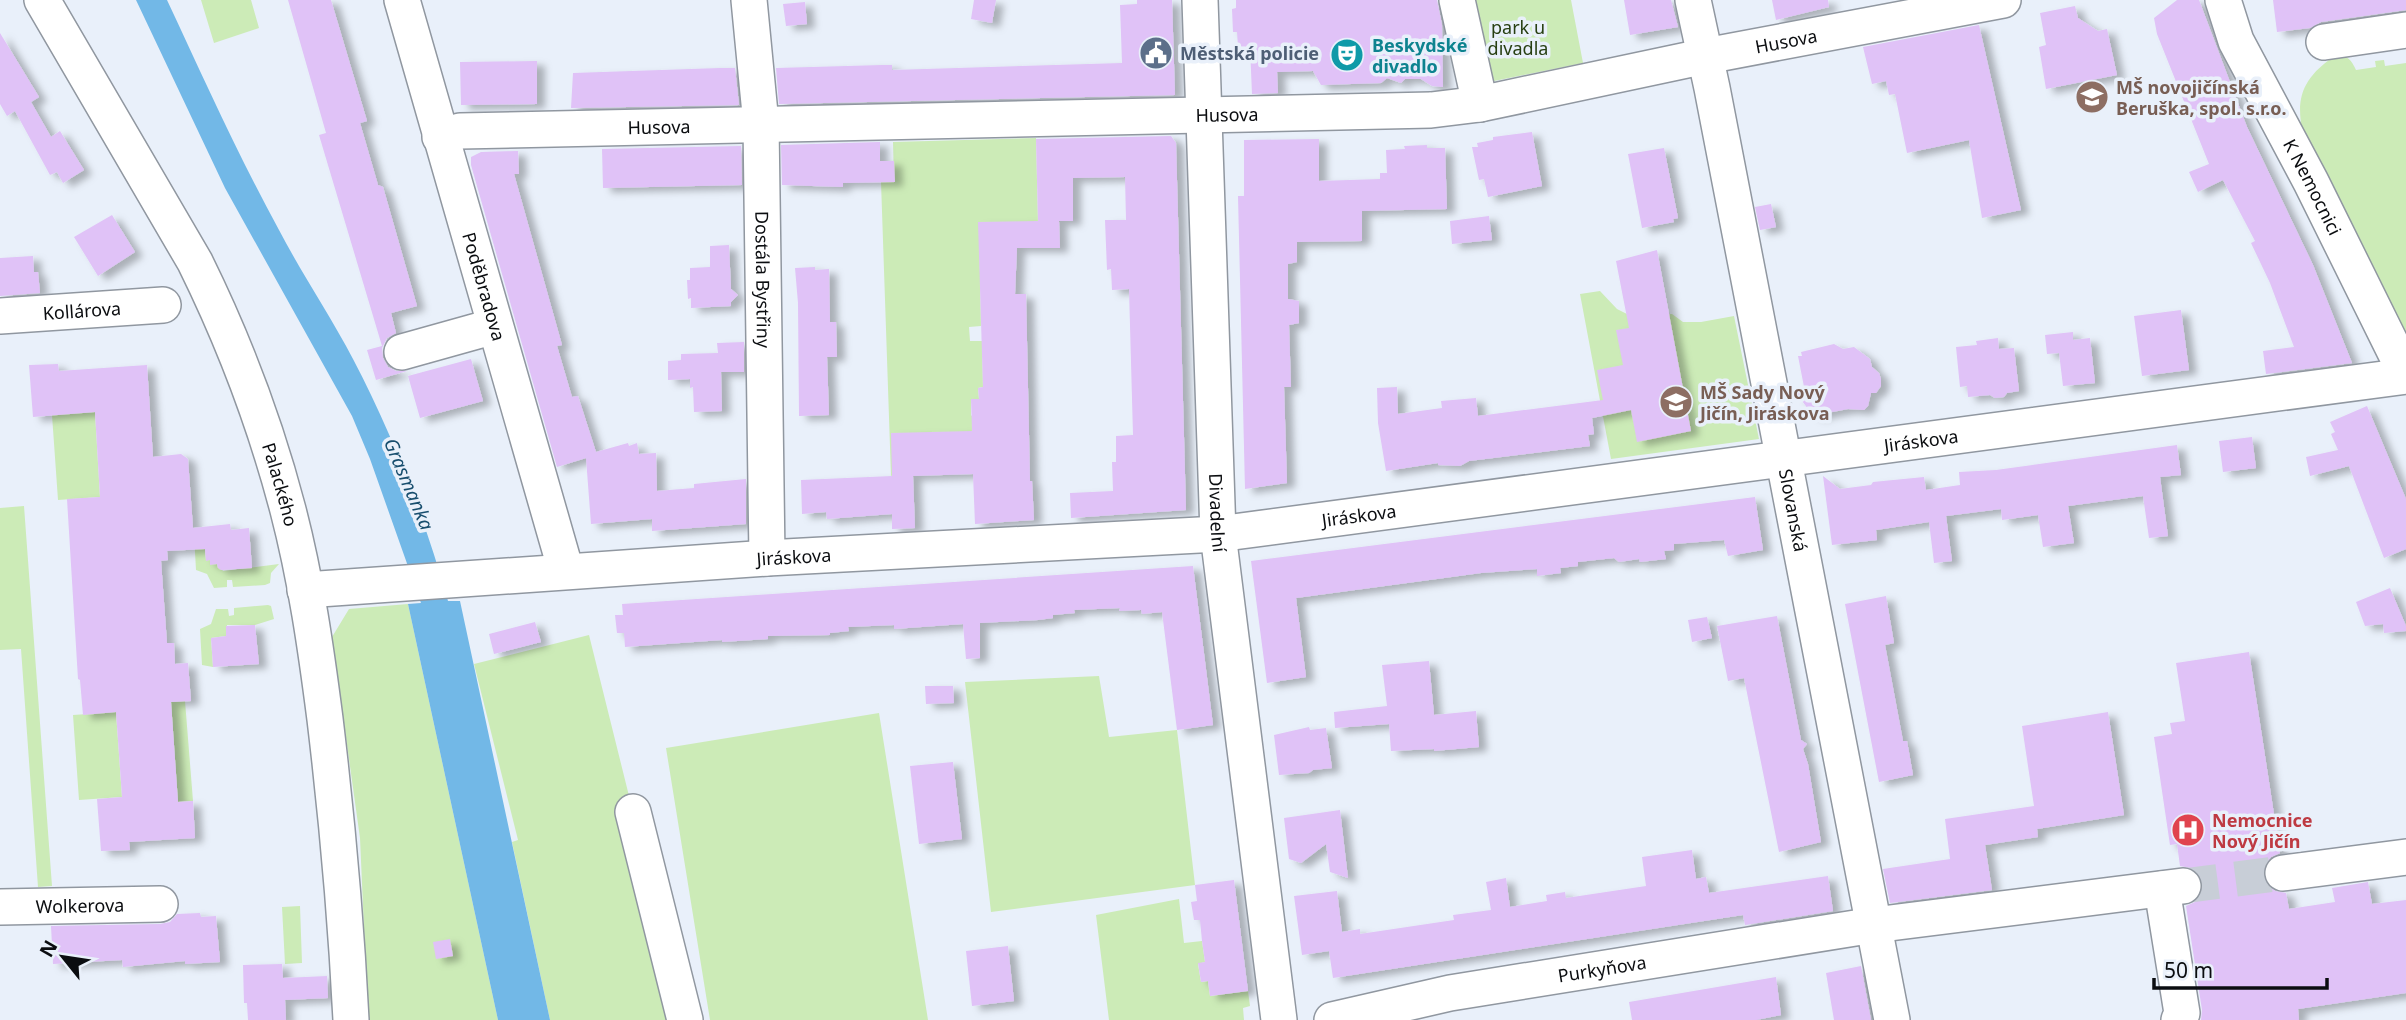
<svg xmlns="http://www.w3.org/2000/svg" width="2406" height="1020" font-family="'Noto Sans',sans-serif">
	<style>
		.green { fill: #ccebb7 }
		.water { fill: #72b8e7 }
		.building { fill: #e0c2f7; filter: url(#shadow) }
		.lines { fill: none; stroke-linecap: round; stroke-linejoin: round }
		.minor-tunnel { stroke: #c8ced7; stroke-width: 35; stroke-dasharray: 35 18; stroke-linecap: butt }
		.minor-casing { stroke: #9097a0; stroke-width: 38 }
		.minor { stroke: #fff; stroke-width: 35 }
		.labels { text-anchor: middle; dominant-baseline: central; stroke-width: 7; stroke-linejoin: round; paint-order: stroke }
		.park-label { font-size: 18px; fill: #273f12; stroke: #e9f0fa }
		.street-label { font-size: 18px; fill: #0b0d10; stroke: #e9f0fa }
		.culture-label { font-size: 18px; font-weight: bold; fill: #0d838f; stroke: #e9f0fa; text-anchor: start }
		.service-label { font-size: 18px; font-weight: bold; fill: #4e5e75; stroke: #e9f0fa; text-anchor: start }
		.education-label { font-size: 18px; font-weight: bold; fill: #785e54; stroke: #e9f0fa; text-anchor: start }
		.health-label { font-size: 18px; font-weight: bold; fill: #be3a42; stroke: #e9f0fa; text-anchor: start }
		.water-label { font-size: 19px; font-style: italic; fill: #184e6e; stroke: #e9f0fa }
	</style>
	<defs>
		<filter id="shadow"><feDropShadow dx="8" dy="4.5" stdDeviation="3.5" flood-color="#0004"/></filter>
	</defs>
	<rect width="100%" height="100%" fill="#e9f0fa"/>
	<!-- green -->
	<path class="green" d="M201,0H251L259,28L214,43Z
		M1463,0H1571L1583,63L1494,81L1485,74Z
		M2336,55C2348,56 2351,59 2356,70L2376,67L2375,61L2384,60L2385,66L2406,63V348L2307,148C2294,105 2297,81 2336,55Z
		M1036,138L1038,222H979L981,326L969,327L970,341H982L983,387L978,388L979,399L971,400V415L984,431L891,476L881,182L894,181L893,142Z
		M1600,291L1617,309L1631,316L1672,314L1683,322H1701L1734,316L1759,439L1611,459L1580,294Z
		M95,412L100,497L58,500L52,415Z
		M24,506L52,886L38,887L21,649L0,650V508Z
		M194,534L205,549L206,560H210L211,564H217L218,568H221L223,571L279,564L271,573L270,583L265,585L233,587L232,580H227V587L214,588L207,574L196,570Z
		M408,604L498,1020H368L360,838L332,637L349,609Z
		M268,605L271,606L274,619L255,625H227L226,636L211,638L213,667L202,665L200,629L211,624L216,609H228L229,616L234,615V608Z
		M589,635L633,812L672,1020H550L512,842L518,840L474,664Z
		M1099,676L1109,737L1177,730L1195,885L991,912L965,682Z
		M185,701L193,801L178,802L171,702Z
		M116,712L122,797L79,800L73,715Z
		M879,713L928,1020H710L666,748Z
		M1179,899L1184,943L1202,941L1205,962L1198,964L1201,982L1208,981L1210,996L1248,991L1250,1006L1243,1008L1244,1020H1109L1096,915Z
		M300,906L302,963L285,964L282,907Z"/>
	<!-- water -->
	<path class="water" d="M136,0H167C203,77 238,155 279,230C302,274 330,315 353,359C394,437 424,517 448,601H460L550,1020H498L408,604L421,603L370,459L352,416L225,188Z"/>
	<!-- building -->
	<path class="building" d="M288,0H331L367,121L360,123L378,185L383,187L417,306L391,313L396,333L387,338L382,348L383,358L388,367L396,371H407L376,380L367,350L382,346L319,135L326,133Z
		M974,0H996L992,23L971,19Z
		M1137,0H1172L1175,95L779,104L776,68L882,65H892V70L1122,63L1120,5L1137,4Z
		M1236,0H1437L1442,25L1443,87L1432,86L1421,79H1405L1401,83L1387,78L1381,83L1321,85L1313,71L1277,72L1278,93L1252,94L1250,47H1238L1237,32H1233L1232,9L1236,8Z
		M1624,0H1671L1678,27L1630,35Z
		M1772,0H1828L1829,7L1776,20Z
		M2177,0H2199L2247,127L2313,265L2352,363L2266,374L2263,351L2294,347L2270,283L2251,243L2255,241L2223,180L2198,192L2189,172L2209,164L2157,34L2154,18Z
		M2273,0H2406V10L2321,22L2310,28L2277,32Z
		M805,2L807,24L786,26L783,4Z
		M2075,6L2078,18L2098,31L2107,29L2117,75L2046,89L2039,47L2046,45L2040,13Z
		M1979,25L2021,210L1982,218L1969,140L1907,153L1895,94L1889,95L1886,81L1872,84L1863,47Z
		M0,33L39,97L31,102L51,137L60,131L84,170L63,183L57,172L50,175L15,111L7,116L0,104Z
		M537,61V104L461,105L460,62Z
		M720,68H735L739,105L571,108L573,73Z
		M1532,132L1542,186L1488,197L1484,179L1479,180L1472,147H1478L1477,143L1493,140V137Z
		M1171,136L1176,143L1186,510L1071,518L1070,493L1113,491L1112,462H1116V436L1133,435L1129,289L1112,290L1111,269L1107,270L1105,220H1126L1125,177L1073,178V221H1059L1060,248H1017L1015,294H1026L1030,481H1032L1034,520L975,524L973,474L913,476L915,528L892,529V514L827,519L826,512L802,514L801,480L892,476L891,433L972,431L971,399H979L978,388L983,387L978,222L1038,221L1036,139Z
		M1319,139V181L1380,179V173H1387L1386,150L1405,149L1404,146L1427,145V148H1445L1447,209L1362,211V241L1297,242V262L1288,264V299L1299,301V323L1289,325L1291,387H1284L1287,483L1245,489L1238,196H1244V140Z
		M880,142V161H894L895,182L843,183V187L782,185L781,145Z
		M741,146L742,185L603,188L602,149Z
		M1664,148L1678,218L1673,219L1674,222L1642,228L1628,154Z
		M518,151L519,174H514L562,345L557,346L572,397L578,396L596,452L628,443L629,446L637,443L639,454L656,453L657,491L694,488V484L746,479V524L652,531V519L591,524L586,458L557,467L471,165V157L481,152Z
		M1771,204L1776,227L1760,230L1755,207Z
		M112,215L135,252L98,276L74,237Z
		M1489,216L1492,240L1452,244L1450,221Z
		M729,245L731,289L738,295L731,302V306L691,308V298L688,299L687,280H690V268L710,267V246Z
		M1657,250L1691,431L1637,442L1631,410L1592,418L1594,434L1588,435L1590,446L1469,461L1460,466L1438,465V463L1386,471L1378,423L1377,388L1397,387L1398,414L1442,408L1441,401L1476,398L1478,416L1603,400L1597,370L1623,365L1616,330L1629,328L1616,261Z
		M33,256L34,272H38L40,293L0,296V258Z
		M815,267V270L829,269L830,322H836L837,357H827L829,415L799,416L798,303L795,268Z
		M2181,310L2189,370L2142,376L2134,316Z
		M2073,332V340L2090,338L2095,383L2063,386L2059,353L2047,354L2045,335Z
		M1998,338L1999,349L2014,348L2019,391L2007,393L2004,397L1995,398L1990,395L1968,397L1967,386L1960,387L1956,347L1977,345L1976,341Z
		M744,342V372H721L722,411L694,412L693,387L690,388V379L668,380V361L681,360V354L718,353L717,343Z
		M1834,344L1843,349L1854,347L1870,359L1872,367L1879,373L1881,379V386L1876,393H1871L1868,406L1864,410L1848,409L1827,413L1819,416L1812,414L1796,393L1805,392L1798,356H1802L1801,352Z
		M471,359L483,401L420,418L408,376Z
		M58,364L59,371L147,365L153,457L181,454L188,459L193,528L230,524L231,530L249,528L252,568L221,570L218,568L217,564L210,565V560L206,561L205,549L167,551L168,560L161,561L167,643H174L175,664L188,663L191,701L171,702L178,802L193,801L195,838L129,842L130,850L101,851L97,799L122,797L116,712L83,715L80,680L78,679L67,499L100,497L95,412L33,417L29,365Z
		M2367,406L2406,499V549L2384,558L2349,466L2310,476L2306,457L2338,450L2331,434L2335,432L2330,422Z
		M2252,437L2256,468L2223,472L2219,441Z
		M2177,445L2181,475L2160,477L2168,536L2149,538L2143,496L2068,506L2074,543L2043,547L2038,515L2002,520L2001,509L1946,516L1952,561L1934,563L1929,522L1876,530L1877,540L1832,545L1823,476L1840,489L1871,485L1873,482L1924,477L1926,490L1960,485L1959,472L1996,470Z
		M1755,497L1763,550L1728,556L1724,540L1674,544V550L1664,551L1666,559L1640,562L1639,559L1619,562L1614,558L1578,562V566L1560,568L1561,573L1537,576V569L1481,573L1296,598L1306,677L1267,683L1251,561Z
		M1193,566L1213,725L1177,730L1162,612L1142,614L1141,610L1119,611L1120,608L1074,610L1075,613L1053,615V618L1038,620L980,623V658L966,659L963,624L894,629V625L848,627L849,631L830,633V635L768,636V639L722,642V640L625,647L624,633H617L615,615H623L622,604Z
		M2390,588L2406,626V631L2384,633L2383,624L2365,626L2356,602Z
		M1886,596L1894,643L1885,645L1903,741H1907L1913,775L1879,782L1845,604Z
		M1777,616L1801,740L1807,744L1803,749L1808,764L1821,842L1779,852L1744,678L1728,681L1717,626Z
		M1707,617L1712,638L1692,642L1688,620Z
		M535,622L541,642L494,654L489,634Z
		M255,625L259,664L213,667L211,638L226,636V626Z
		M2249,652L2280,853L2271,857L2265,865L2263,875L2267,885L2275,891L2286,893L2289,909L2335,902L2332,888L2368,882L2372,904L2406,900V993L2298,1009L2299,1020H2201L2202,1010L2186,906L2195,902L2201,894L2203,883L2199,874L2191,868L2180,866L2177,844L2170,845L2154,737L2172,734L2170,723L2185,721L2176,663Z
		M1429,661L1434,715L1476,711L1479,747L1434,751V749L1391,751L1389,724L1335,728L1334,712L1387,706L1382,665Z
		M925,686H953L954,703L926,704Z
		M2108,712L2124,815L2037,829L2038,837L1985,845L1992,890L1890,903L1883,869L1950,859L1945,819L2034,806L2022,726Z
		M1309,727L1310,730L1326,728L1332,768L1313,770L1309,773L1279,775L1274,735Z
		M953,762L962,839L919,844L910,766Z
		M1340,810L1348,878L1330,872L1326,844L1301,863L1289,859L1284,818Z
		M1692,850L1696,879L1706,877L1709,893L1828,876L1833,911L1745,925L1743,915L1333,978L1329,951L1302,955L1294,896L1337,891L1342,932L1360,929V934L1454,920L1453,915L1491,910L1486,882L1506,878L1510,907L1547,901L1546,895L1565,892L1566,898L1646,886L1642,857Z
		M1234,880L1248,991L1210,996L1208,981L1201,982L1198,963L1205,962L1202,941L1200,920H1194L1191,902L1197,901L1195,885Z
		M200,913L201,917L216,916L220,962L185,964V961L123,967L122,960L53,964L51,926L160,924L170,922L177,914Z
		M450,939L453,956L436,959L433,942Z
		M1008,946L1014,1001L972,1006L966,951Z
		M282,964L283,978L327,976L328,998L285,1000L286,1020H248L247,1003H244L243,965Z
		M1861,966L1871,1020H1834L1826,973Z
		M1776,977L1781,1015L1756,1020H1632L1629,1002Z"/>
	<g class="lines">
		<!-- minor-tunnel -->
		<path class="minor-tunnel" d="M2183,886L2283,873"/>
		<defs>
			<g id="minor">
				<path id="s1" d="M42,0L195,262C234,341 266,426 288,510C306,579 316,649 325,719C337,819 346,919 351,1020"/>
				<path id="s2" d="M402,0L566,571"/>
				<path id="s3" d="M749,0L761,124L767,558"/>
				<path id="s4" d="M1200,0L1218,534L1279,1020"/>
				<path d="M1457,0L1480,104"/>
				<path id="s5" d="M1693,0L1712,88L1892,1020"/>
				<path id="s6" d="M2223,0L2236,41L2311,182L2406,374"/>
				<path d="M2324,42L2406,30"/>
				<path id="s7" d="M440,137L460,131L1431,110L1480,104L1706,56L2003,0"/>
				<path id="s8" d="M0,316L163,305"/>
				<path d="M402,352L495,326"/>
				<path id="s9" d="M305,590L767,558L1218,534L2406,376"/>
				<path d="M633,812L685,1020"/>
				<path d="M2283,873L2406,857"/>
				<path d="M2162,889L2182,1013L2179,1020"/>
				<path id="s10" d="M0,907L160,904"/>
				<path id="s11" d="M1332,1020L1450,993L1874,925L2183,886"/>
			</g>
		</defs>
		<!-- minor casing -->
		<use href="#minor" class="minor-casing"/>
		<!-- minor -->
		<use href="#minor" class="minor"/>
	</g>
	<!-- icons -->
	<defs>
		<symbol id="civic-disc" viewBox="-11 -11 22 22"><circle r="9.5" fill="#5c6f8a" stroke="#e9f0fa"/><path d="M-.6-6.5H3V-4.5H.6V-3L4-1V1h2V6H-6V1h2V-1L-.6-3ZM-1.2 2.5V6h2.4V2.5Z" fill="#fff"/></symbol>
		<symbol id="theatre-disc" viewBox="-11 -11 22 22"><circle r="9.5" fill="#0f9aa8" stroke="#e9f0fa"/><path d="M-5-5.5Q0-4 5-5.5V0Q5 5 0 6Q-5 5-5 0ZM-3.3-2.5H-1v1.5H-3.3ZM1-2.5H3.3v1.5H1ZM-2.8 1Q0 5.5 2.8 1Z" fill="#fff"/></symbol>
		<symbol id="school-disc" viewBox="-11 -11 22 22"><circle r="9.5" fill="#8d6e63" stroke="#e9f0fa"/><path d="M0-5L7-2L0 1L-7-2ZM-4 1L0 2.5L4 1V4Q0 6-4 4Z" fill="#fff"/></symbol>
		<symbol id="hospital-disc" viewBox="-11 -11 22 22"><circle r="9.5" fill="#e0444e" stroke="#e9f0fa"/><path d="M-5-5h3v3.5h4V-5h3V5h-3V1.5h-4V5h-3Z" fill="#fff"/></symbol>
	</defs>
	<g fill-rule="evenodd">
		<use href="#civic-disc" x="1137" y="34" width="38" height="38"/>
		<use href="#theatre-disc" x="1328" y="36" width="38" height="38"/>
		<use href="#school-disc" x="2073" y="78" width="38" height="38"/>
		<use href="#school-disc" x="1657" y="383" width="38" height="38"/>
		<use href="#hospital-disc" x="2169" y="811" width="38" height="38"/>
	</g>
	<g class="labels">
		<!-- park labels -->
		<g class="park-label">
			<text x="1518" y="27">park u<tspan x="1518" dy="21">divadla</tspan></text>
		</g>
		<!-- street labels -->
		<g class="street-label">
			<text stroke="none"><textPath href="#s7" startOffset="1354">Husova</textPath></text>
			<text stroke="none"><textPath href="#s7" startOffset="788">Husova</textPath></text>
			<text stroke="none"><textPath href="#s7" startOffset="220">Husova</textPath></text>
			<text stroke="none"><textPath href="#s6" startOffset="208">K Nemocnici</textPath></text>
			<text stroke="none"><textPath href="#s3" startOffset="280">Dostála Bystřiny</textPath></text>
			<text stroke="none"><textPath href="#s2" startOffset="298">Poděbradova</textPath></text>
			<text stroke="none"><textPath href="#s8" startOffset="82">Kollárova</textPath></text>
			<text stroke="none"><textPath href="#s9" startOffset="1624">Jiráskova</textPath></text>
			<text stroke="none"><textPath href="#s1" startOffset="542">Palackého</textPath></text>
			<text stroke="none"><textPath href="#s5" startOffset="520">Slovanská</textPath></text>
			<text stroke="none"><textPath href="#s4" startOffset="513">Divadelní</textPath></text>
			<text stroke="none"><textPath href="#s9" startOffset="1057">Jiráskova</textPath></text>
			<text stroke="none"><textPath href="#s9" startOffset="490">Jiráskova</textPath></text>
			<text stroke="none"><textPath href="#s10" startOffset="80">Wolkerova</textPath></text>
			<text stroke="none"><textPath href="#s11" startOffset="275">Purkyňova</textPath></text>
		</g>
		<!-- culture labels -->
		<g class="culture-label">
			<text x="1372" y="45">Beskydské<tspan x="1372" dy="21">divadlo</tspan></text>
		</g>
		<!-- service labels -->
		<g class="service-label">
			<text x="1180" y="53">Městská policie</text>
		</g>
		<!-- education labels -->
		<g class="education-label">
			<text x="2116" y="87">MŠ novojičínská<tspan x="2116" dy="21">Beruška, spol. s.r.o.</tspan></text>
			<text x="1700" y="392">MŠ Sady Nový<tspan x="1700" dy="21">Jičín, Jiráskova</tspan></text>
		</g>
		<!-- health labels -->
		<g class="health-label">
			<text x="2212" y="820">Nemocnice<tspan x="2212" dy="21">Nový Jičín</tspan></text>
		</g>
		<!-- water labels -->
		<g class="water-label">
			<text transform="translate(409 484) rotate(67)">Grasmanka</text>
		</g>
	</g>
	<!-- north arrow -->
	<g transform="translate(63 957) rotate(300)" stroke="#e9f0fa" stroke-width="5" paint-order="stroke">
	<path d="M0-5L12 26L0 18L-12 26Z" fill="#0b0d10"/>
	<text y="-10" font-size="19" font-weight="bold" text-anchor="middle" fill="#0b0d10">N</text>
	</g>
	<!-- scale -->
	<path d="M2154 978v10h173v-10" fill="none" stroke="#0b0d10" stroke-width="3.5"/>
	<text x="2164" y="978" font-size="21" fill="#0b0d10" stroke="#e9f0fa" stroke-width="5" paint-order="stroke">50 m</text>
</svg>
